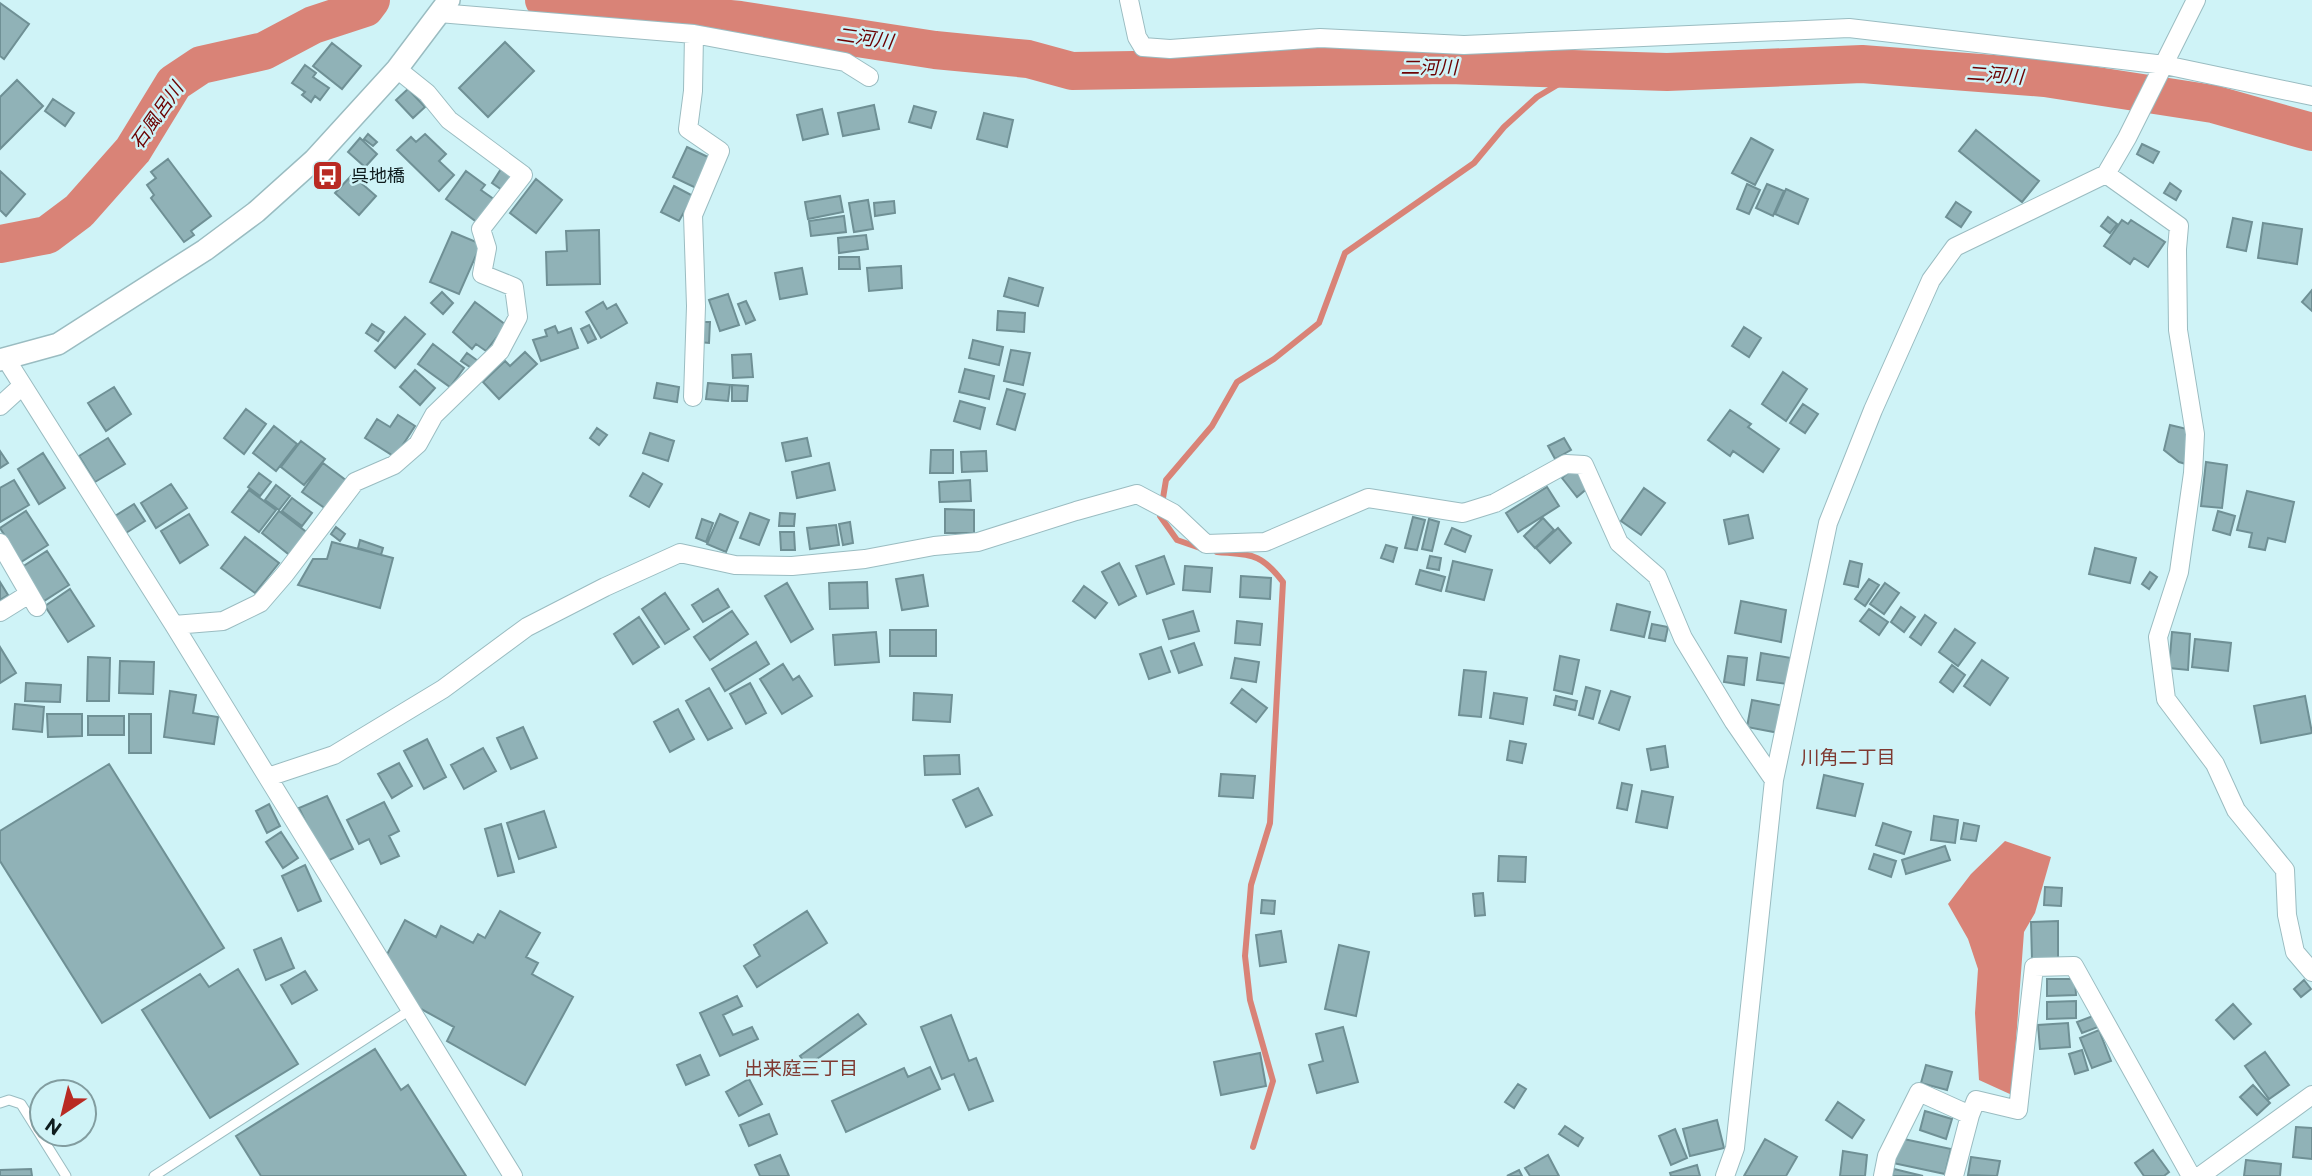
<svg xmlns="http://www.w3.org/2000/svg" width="2312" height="1176" font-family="Commissioner,'Noto Sans JP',sans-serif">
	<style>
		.water { fill: #d98377 }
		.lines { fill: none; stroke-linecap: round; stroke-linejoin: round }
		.stream { stroke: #d98377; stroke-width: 6 }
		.river { stroke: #d98377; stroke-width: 38 }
		.building { fill: #90b2b7; stroke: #6f9095; stroke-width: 2 }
		.service-casing { stroke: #9abcc1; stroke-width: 11 }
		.minor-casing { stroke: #9abcc1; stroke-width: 20 }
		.tertiary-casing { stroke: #9abcc1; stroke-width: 24 }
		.service { stroke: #fff; stroke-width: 9 }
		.minor { stroke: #fff; stroke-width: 18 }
		.tertiary { stroke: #fff; stroke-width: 21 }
		.labels { text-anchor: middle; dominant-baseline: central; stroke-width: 5; stroke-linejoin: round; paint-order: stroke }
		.poi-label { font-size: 18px; fill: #0f1c1e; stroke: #cff3f7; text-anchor: start }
		.water-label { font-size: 19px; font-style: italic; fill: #6c0001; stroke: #cff3f7 }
		.neighbourhood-label { font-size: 19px; fill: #7f3931; stroke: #cff3f7 }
	</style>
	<rect width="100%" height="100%" fill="#cff3f7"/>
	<!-- water -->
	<path class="water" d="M2005,841L2051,857L2035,913L2024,932L2012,1095L1979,1080L1975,1013L1978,969L1968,939L1948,904L1971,874Z"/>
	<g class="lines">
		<!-- stream -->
		<path class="stream" d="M1203,549L1177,540L1160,516L1166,480L1212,426L1237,382L1274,359L1319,323L1345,253L1474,163L1504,127L1537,97L1584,69
			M1217,552C1251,555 1260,552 1283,582L1270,823L1251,885L1245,956L1250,1000L1273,1081L1253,1147"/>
		<!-- river -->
		<path class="river" d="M544,0L740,20L935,50L1028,59L1072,71L1449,65L1667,72L1862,64L2045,78L2213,104L2312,132
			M0,244L47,235L79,211L133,150L174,83L201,65L264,51L313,25L365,8L371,0"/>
	</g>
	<!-- building -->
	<path class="building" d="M0,3L29,24L4,59L0,56Z
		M505,42L534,71L488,117L459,88Z
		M332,43L361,66L342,89L313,66Z
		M305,65L316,73L313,77L329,88L320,100L315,96L311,102L302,95L305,92L292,83Z
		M17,80L43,106L0,149V97Z
		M408,89L425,107L413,118L396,100Z
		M53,99L74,113L65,126L45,111Z
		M874,105L879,129L843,136L838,113Z
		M914,106L936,112L931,128L909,122Z
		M822,109L828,134L803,140L797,115Z
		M984,113L1013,120L1007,147L977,139Z
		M1976,130L2039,181L2022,202L1959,151Z
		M368,134L377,142L373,146L364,139Z
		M425,134L446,154L439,161L454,175L439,191L397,150L411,137L416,142Z
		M360,138L377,154L365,167L348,152Z
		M1751,138L1773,150L1755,185L1732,173Z
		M2142,144L2159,152L2153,163L2137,154Z
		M687,147L710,158L696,188L673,177Z
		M168,159L211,216L191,231L194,235L184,242L151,198L154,195L147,185L156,178L151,172Z
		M501,169L514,178L505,192L492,183Z
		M0,171L25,194L6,216L0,210Z
		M466,171L485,185L481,190L495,200L478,223L446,199Z
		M352,175L376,196L359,215L335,193Z
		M536,179L562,200L536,233L510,213Z
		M2170,183L2181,191L2176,200L2164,193Z
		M1747,184L1760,190L1749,214L1737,209Z
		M1767,184L1784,191L1773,216L1756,208Z
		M674,186L693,196L679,221L661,212Z
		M1786,189L1808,199L1798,224L1775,214Z
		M840,196L843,212L808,219L805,202Z
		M868,200L873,229L854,232L849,203Z
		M894,201L895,213L875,216L874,203Z
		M1956,202L1971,212L1961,227L1946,217Z
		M844,216L846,232L811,236L809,221Z
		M2108,217L2117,224L2110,233L2101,226Z
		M2233,218L2252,222L2246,251L2227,247Z
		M2122,220L2128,224L2131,220L2165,242L2148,267L2134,258L2130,264L2104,246Z
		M2263,223L2302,229L2297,264L2258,258Z
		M599,230L600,284L547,285L546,252L567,251L566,231Z
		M452,232L481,244L459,294L430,282Z
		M866,235L868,249L839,253L838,238Z
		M839,257H859L860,269H839Z
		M901,266L902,288L869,291L867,268Z
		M802,268L807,294L780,299L775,273Z
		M1009,278L1043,288L1038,306L1004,296Z
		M2312,290V311L2302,302Z
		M442,292L453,303L443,314L431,303Z
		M728,294L739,325L720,331L709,300Z
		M746,301L755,320L746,324L738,304Z
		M475,302L506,325L486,351L476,344L472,349L453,332Z
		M603,302L607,309L616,304L627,323L601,338L586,312Z
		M998,311L1025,313L1024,332L997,330Z
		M405,317L425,334L395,368L375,351Z
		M700,322H710L709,343L699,342Z
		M372,324L384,332L378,341L366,333Z
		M589,325L596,339L588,343L581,329Z
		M555,326L558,333L571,328L578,348L541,361L533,340L547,336L545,330Z
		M1744,327L1761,338L1749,357L1732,346Z
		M973,340L1003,347L999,365L969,358Z
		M433,344L464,368L450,387L418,364Z
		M1011,350L1030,353L1023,385L1004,381Z
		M525,352L537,364L499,399L483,382L505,361L510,366Z
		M467,353L478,361L473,369L461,361Z
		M751,354L753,377L733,378L732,355Z
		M965,369L994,376L989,399L959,392Z
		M415,370L435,388L420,405L400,387Z
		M1783,372L1807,389L1786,421L1762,404Z
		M657,383L679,387L677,402L654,398Z
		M708,383L730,385L728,401L706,399Z
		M732,385L748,386L747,401H732Z
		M114,387L131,414L106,431L88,403Z
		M1007,389L1025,394L1015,430L997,424Z
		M960,401L985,408L980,429L954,421Z
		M1803,404L1818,414L1805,433L1790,423Z
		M246,409L266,424L244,454L224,438Z
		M1730,410L1751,424L1748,427L1779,449L1763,472L1733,451L1730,456L1708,440Z
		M398,415L415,426L395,457L365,438L377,419L390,427Z
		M2170,425L2191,430L2189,465L2179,462L2164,450Z
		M274,426L297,444L276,471L253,453Z
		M597,428L607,435L599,445L590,438Z
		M650,433L674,441L668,461L643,453Z
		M108,438L125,464L95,482L79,456Z
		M807,438L811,456L786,461L782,443Z
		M1564,438L1571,450L1555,459L1548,446Z
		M301,441L325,459L304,485L281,467Z
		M931,450H953V473H930Z
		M0,451L8,463L0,468Z
		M986,451L987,471L962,472L961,452Z
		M43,453L65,488L39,504L18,469Z
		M2206,462L2227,465L2222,508L2201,506Z
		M323,463L347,481L326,509L302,492Z
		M829,463L835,490L797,498L792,472Z
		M1575,467L1590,486L1577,497L1562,478Z
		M259,473L271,482L260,496L248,487Z
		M643,473L662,484L649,507L630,496Z
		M14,480L29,505L0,522V488Z
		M970,480L971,501L940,502L939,482Z
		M171,484L187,508L156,528L141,503Z
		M276,485L290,496L279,510L265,500Z
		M1547,487L1559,506L1518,532L1506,513Z
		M1644,488L1665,503L1641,535L1621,521Z
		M249,490L276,510L259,532L232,512Z
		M2247,491L2294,502L2285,542L2268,538L2265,550L2249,547L2252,533L2237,530Z
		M292,498L312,513L302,526L282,511Z
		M134,504L145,521L126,533L115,516Z
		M945,509L974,510V533H945Z
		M26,511L48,545L21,562L0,528Z
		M279,511L309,534L292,557L262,533Z
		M2218,511L2235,516L2230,535L2213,530Z
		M750,513L769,520L759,545L740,538Z
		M780,513L795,514L794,526H779Z
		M189,514L208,545L180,563L161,531Z
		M720,514L738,522L726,552L707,544Z
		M1748,515L1753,538L1729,544L1724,520Z
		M1413,517L1425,520L1417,550L1405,548Z
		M1543,518L1554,530L1535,548L1524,536Z
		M702,519L713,523L706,542L696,538Z
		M1429,519L1439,522L1432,551L1422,549Z
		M850,522L853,543L843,545L839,524Z
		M836,525L839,545L810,549L807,528Z
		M336,527L345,534L340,541L331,534Z
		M1452,528L1471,536L1465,552L1445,544Z
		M1558,528L1571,543L1550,563L1536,548Z
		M780,532H794L795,550H781Z
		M245,537L279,563L255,593L221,568Z
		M360,540L383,548L381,555L358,548Z
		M332,542L393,558L380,608L298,585L313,559H327Z
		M1386,545L1397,548L1393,562L1381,558Z
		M2095,548L2136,558L2130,583L2089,574Z
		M47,551L69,585L44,601L22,567Z
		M1164,556L1174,584L1147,594L1136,566Z
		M1430,556L1441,558L1439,570L1427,568Z
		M1453,561L1492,570L1484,600L1446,591Z
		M1850,561L1862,564L1858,587L1844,584Z
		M1119,563L1136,596L1119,605L1102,572Z
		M1185,566L1212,568L1210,592L1183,590Z
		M1420,570L1445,577L1441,591L1416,584Z
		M2150,572L2157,577L2149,589L2142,584Z
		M923,575L928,606L902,610L896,579Z
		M1241,576L1271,578L1270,599L1240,597Z
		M1869,579L1879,585L1865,606L1855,599Z
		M0,582L8,595L0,600Z
		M867,582L868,608L830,609L829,583Z
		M787,583L813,629L791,642L765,596Z
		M1885,583L1899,593L1884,614L1870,604Z
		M1084,586L1107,603L1095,618L1073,601Z
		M70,589L94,626L68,642L45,606Z
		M718,589L729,607L703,622L692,605Z
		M665,593L689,629L665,644L642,609Z
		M1741,601L1786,610L1781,642L1735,633Z
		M1617,604L1650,612L1644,637L1611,630Z
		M1901,607L1915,617L1904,632L1891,622Z
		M1869,609L1888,622L1879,635L1860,621Z
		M732,611L748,634L710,660L694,637Z
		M1193,611L1199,631L1169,639L1163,620Z
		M1925,615L1936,623L1921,645L1910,637Z
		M639,617L659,647L633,664L614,634Z
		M1237,621L1262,624L1260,645L1235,643Z
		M1652,624L1668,627L1665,641L1649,638Z
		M1955,629L1975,643L1958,666L1939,652Z
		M890,630H936V656H890Z
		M876,632L879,662L835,665L833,635Z
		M2172,632L2190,634L2188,670L2169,668Z
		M2195,639L2231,643L2228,671L2192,667Z
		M756,642L769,664L725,691L712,669Z
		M1194,643L1202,665L1179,673L1171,651Z
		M0,647L16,673L0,683Z
		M1161,647L1170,672L1149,679L1140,654Z
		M1761,653L1791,658L1787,684L1757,680Z
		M1560,656L1579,660L1572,694L1554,690Z
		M1728,656L1747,658L1744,685L1724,682Z
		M88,657L110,658L109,701H87Z
		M1235,658L1259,662L1256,682L1231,678Z
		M1982,660L2008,678L1990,705L1964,686Z
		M120,661L154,662L153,694L119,693Z
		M783,664L793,680L799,676L812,696L782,714L760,679Z
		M1952,665L1965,675L1953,692L1940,682Z
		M1464,670L1486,672L1481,717L1459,715Z
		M26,683L61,685L60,702L25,701Z
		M750,683L766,713L746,724L730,694Z
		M1586,687L1600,691L1593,719L1579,715Z
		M709,688L732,728L708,740L686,701Z
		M1242,689L1267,708L1256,722L1231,703Z
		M170,691L196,695L193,713L218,717L214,744L164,737Z
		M1611,691L1630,697L1619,730L1599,723Z
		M914,693L952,695L950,722L913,720Z
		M1494,693L1527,698L1523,724L1490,718Z
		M1556,696L1577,701L1575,710L1554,705Z
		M2305,696L2312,733L2261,743L2254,706Z
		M1752,700L1784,706L1779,733L1747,727Z
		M15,704L44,707L42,732L13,729Z
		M678,709L694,739L670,752L654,722Z
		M47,714H82V736L48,737Z
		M129,714H151V753H129Z
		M88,716H124V735H88Z
		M523,727L537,758L511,769L497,738Z
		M427,739L446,777L424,789L404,751Z
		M1510,741L1526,744L1522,763L1507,760Z
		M1665,746L1668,767L1651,770L1647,749Z
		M483,748L496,771L464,789L451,765Z
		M959,755L960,774L925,775L924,756Z
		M399,763L412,786L392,798L378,774Z
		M109,764L224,948L102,1023L0,861V831Z
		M1221,774L1255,776L1253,798L1219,796Z
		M1824,775L1863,784L1855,816L1817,808Z
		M1622,783L1632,785L1627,810L1617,808Z
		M978,788L992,815L966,827L953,800Z
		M1642,791L1673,797L1667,828L1636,822Z
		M327,796L353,849L325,862L299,808Z
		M384,802L399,831L389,836L399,856L381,864L369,839L359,844L347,820Z
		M269,804L280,826L267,833L256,811Z
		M544,811L556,847L519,859L507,823Z
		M1934,816L1958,820L1955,843L1931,840Z
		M1883,823L1911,832L1904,854L1876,845Z
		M1964,823L1979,826L1976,841L1961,839Z
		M501,824L514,872L498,876L485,829Z
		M281,832L298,858L283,868L266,842Z
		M1945,846L1950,860L1906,874L1902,860Z
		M1874,854L1896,861L1891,877L1869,869Z
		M1499,856L1526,857L1525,882L1498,881Z
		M305,865L321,901L298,911L282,876Z
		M2045,887L2062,888L2061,906L2044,905Z
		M1483,893L1485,915L1475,916L1473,894Z
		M1262,900L1275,901L1274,914L1261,913Z
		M500,911L540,933L526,957L538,963L532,974L573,997L525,1085L447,1041L454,1027L412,1004L383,962L405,920L436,937L441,926L473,943L478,934L485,938Z
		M807,911L827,943L757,987L744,966L760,956L754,945Z
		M2058,921V959L2032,960L2031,922Z
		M1281,931L1286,962L1260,966L1256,935Z
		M281,938L294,968L266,980L254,950Z
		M1339,945L1369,952L1356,1016L1325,1009Z
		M238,969L298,1064L210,1118L142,1010L200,974L209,987Z
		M305,971L317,990L292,1004L281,985Z
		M2047,979H2075L2076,995L2047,996Z
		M2304,980L2311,989L2301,997L2294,989Z
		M737,996L742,1006L723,1015L733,1035L752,1027L758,1039L720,1056L700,1013Z
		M2076,1001V1018L2047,1019V1002Z
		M2233,1004L2251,1024L2234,1039L2216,1020Z
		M858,1014L866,1024L807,1066L800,1056Z
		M951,1015L969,1061L976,1058L993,1101L969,1110L954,1074L942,1079L921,1027Z
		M2093,1016L2098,1027L2082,1033L2077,1022Z
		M2068,1023L2070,1047L2040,1049L2038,1025Z
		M1343,1027L1358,1082L1317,1093L1309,1065L1323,1061L1316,1034Z
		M2099,1030L2111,1061L2092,1068L2080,1038Z
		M375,1049L401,1090L408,1085L466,1176H261L236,1136Z
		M2082,1050L2088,1070L2075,1074L2069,1054Z
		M2265,1052L2289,1085L2269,1099L2245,1066Z
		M1260,1053L1266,1086L1221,1095L1214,1062Z
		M700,1055L709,1075L686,1085L677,1065Z
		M1926,1065L1952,1072L1947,1090L1921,1083Z
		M930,1067L940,1089L846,1132L832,1101L904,1068L908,1077Z
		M749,1079L762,1104L739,1116L726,1092Z
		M1518,1084L1526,1089L1514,1108L1505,1102Z
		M2253,1085L2270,1103L2257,1115L2240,1097Z
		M1838,1102L1864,1120L1852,1138L1826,1120Z
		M1925,1111L1952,1119L1946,1139L1920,1130Z
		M769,1114L777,1134L749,1146L740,1125Z
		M1717,1120L1724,1148L1690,1156L1683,1129Z
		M1565,1126L1583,1138L1578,1146L1559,1134Z
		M2296,1127L2312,1128V1159L2293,1157Z
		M1675,1129L1687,1158L1671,1165L1659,1136Z
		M1899,1138L1951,1149L1945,1174L1893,1163Z
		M1765,1139L1797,1157L1786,1176H1744Z
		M2153,1150L2169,1172L2164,1176H2144L2135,1163Z
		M1843,1151L1867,1155L1865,1176H1840Z
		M780,1155L789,1176H760L755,1165Z
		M1548,1155L1559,1176H1530L1525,1168Z
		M1971,1157L2000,1161L1997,1176L1968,1175Z
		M2246,1160L2281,1164L2280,1176H2244Z
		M1697,1165L1700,1176H1671L1670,1173Z
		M31,1169L32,1176H0V1170Z
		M1894,1169L1923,1176H1892Z
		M1519,1170L1522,1176H1507Z"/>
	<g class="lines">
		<defs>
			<path id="service" d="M0,1103L9,1100L21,1104L66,1176
				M154,1176L410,1010"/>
			<path id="minor" d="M1129,0L1137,37L1143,47L1170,49L1320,38L1464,45L1849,28L2165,65L2312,96
				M439,13L694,34L845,62L869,77
				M2106,174L2179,226L2177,249L2178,330L2195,434L2193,473L2179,572L2158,637L2166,699L2215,764L2236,810L2285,870L2287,915L2295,952L2312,972
				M6,359L174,625L513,1176
				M693,397L696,306L693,215L720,151L688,129L693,91L694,34
				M0,406L22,386
				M0,543L37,607
				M0,612L29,594
				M174,625L223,621L260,603L285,574L355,482L394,465L418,444L434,415L500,351L518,317L514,287L482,274L487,248L481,229L523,175L449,120L427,93L397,69
				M268,777L334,755L443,689L527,627L605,587L680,553L735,565L792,566L865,559L934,546L978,542L1076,511L1137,494L1173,513L1206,544L1265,542L1368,498L1463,513L1495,503L1566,464L1584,465L1619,543L1657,576L1683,638L1734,722L1774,780
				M1725,1176L1735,1148L1774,780L1828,523L1873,410L1931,280L1955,247L2106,174L2127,138L2196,0
				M1883,1176L1887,1156L1919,1092L1970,1115L1976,1100L2018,1110L2034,967L2074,966L2191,1176
				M1954,1176L1970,1115
				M2200,1176L2312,1095"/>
			<path id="tertiary" d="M0,360L58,344L205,250L256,212L314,160L397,69L449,0"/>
		</defs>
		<!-- service casing -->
		<use href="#service" class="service-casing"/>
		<!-- minor casing -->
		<use href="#minor" class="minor-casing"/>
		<!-- tertiary casing -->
		<use href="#tertiary" class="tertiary-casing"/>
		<!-- service -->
		<use href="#service" class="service"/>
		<!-- minor -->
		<use href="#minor" class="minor"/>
		<!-- tertiary -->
		<use href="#tertiary" class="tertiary"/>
	</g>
	<!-- icons -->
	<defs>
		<symbol id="bus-square" viewBox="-11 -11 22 22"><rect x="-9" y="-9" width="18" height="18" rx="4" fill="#b92a23" stroke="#cff3f7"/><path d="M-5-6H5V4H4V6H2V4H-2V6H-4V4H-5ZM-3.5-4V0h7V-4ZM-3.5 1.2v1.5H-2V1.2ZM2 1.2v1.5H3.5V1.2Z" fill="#fff"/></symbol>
	</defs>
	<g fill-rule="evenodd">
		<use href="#bus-square" x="310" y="158" width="35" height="35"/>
	</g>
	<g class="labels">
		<!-- poi labels -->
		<g class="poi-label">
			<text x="351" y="175">呉地橋</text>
		</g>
		<!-- water labels -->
		<g class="water-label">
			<text transform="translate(865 37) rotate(8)">二河川</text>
			<text x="1429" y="66">二河川</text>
			<text transform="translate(1995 74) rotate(4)">二河川</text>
			<text transform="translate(156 115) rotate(-55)">石風呂川</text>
		</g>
		<!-- neighbourhood labels -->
		<g class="neighbourhood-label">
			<text x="1848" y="756">川角二丁目</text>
			<text x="801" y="1067">出来庭三丁目</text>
		</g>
	</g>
	<!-- north arrow -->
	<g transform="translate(63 1113) rotate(215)"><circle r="33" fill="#cff3f7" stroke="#829da0" stroke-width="2"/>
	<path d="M0-5L12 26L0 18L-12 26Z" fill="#b92a23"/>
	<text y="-10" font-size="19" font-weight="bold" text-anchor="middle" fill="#0f1c1e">N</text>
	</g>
</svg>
